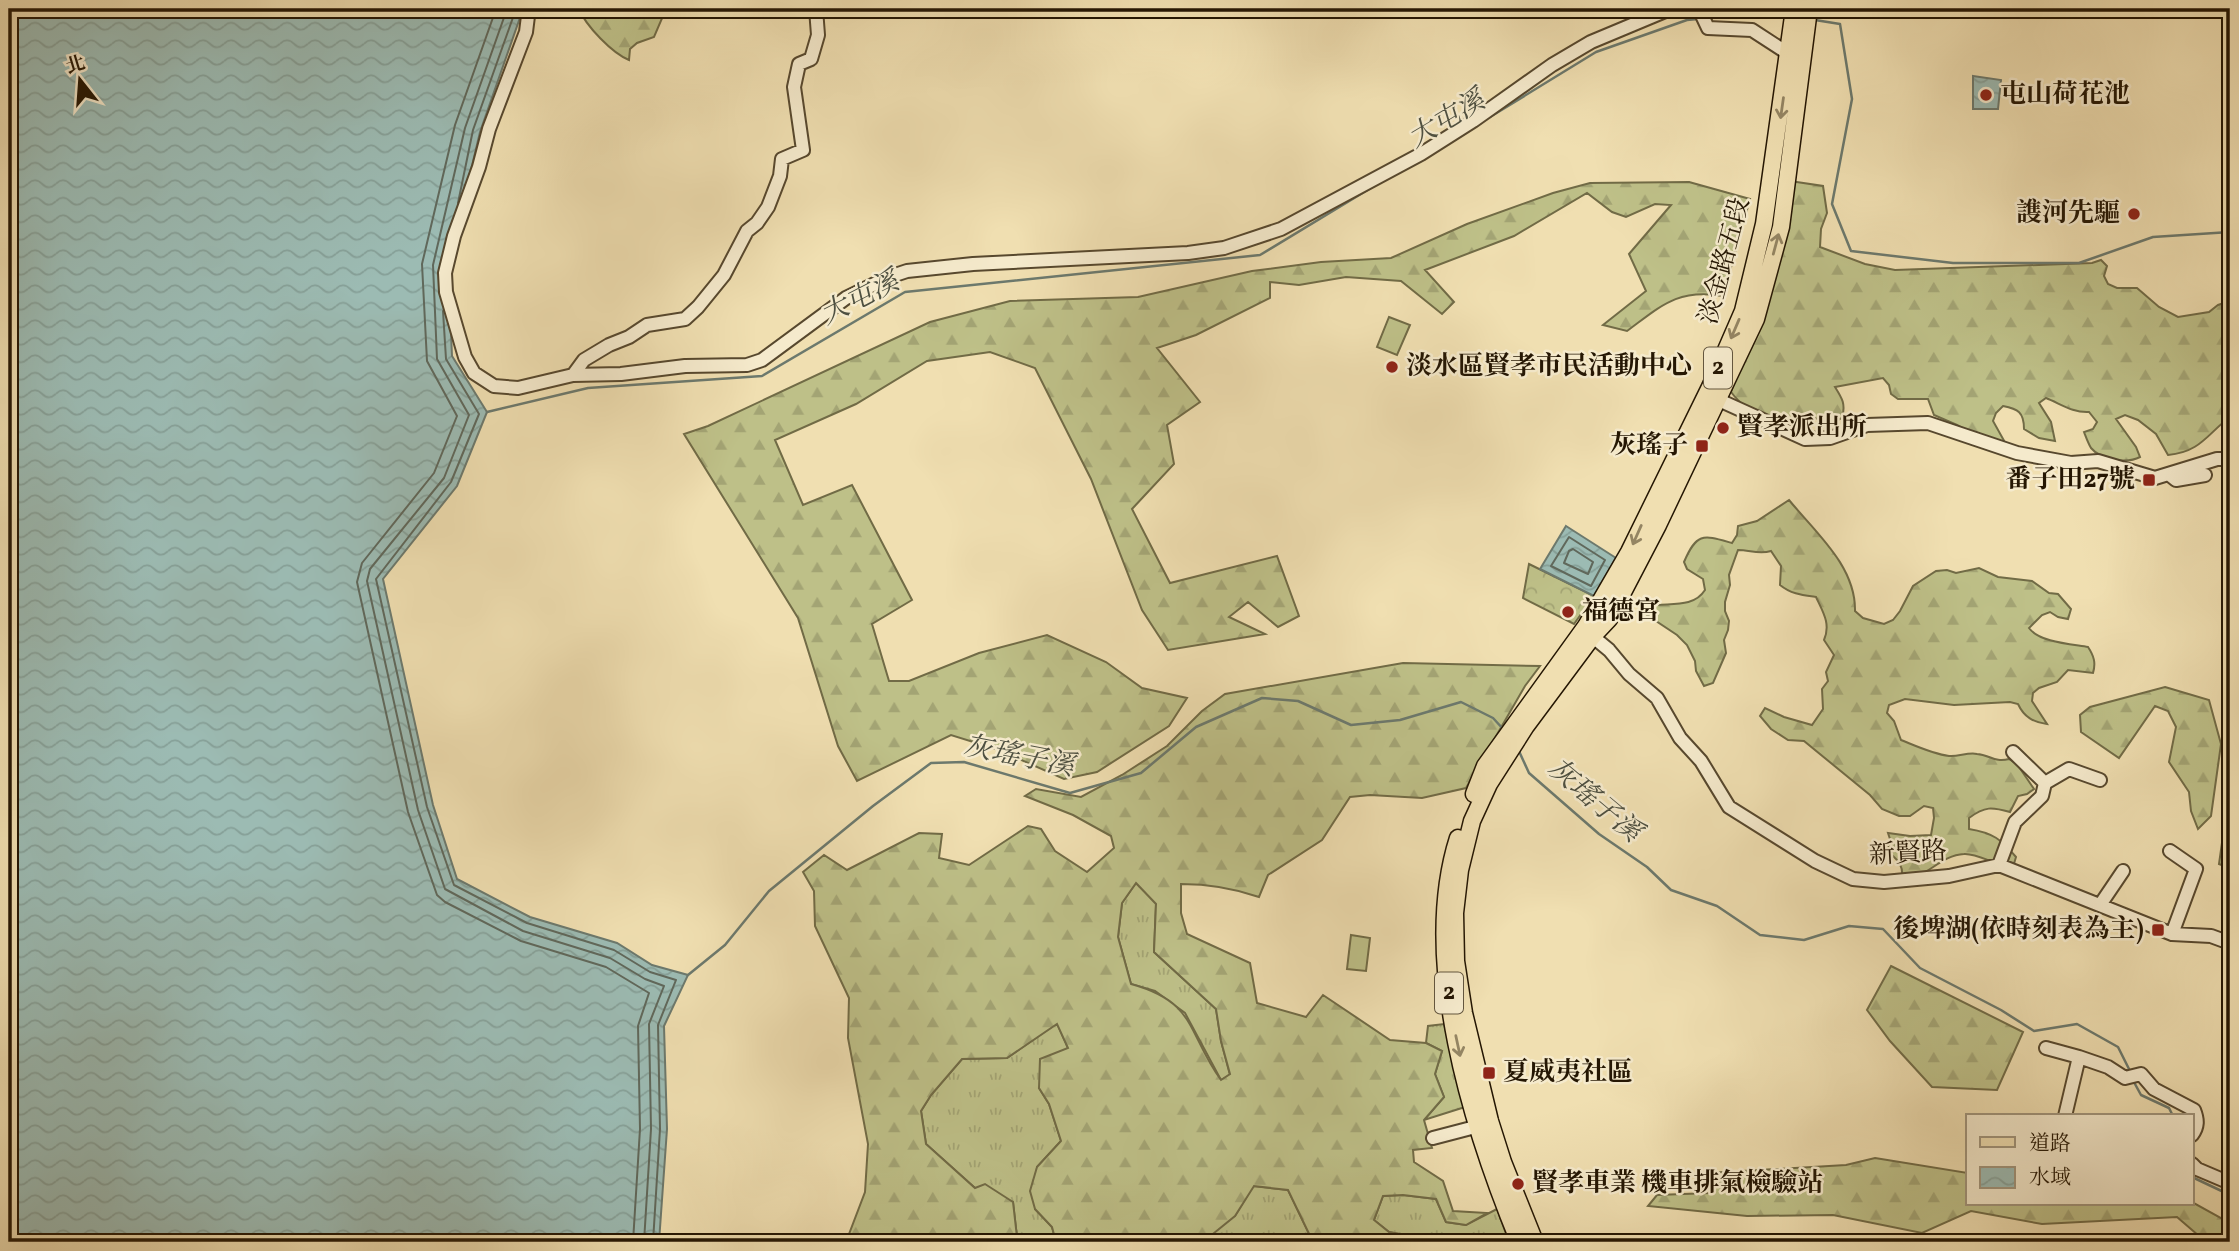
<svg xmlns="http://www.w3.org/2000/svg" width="2239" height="1251" font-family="Vollkorn,'Noto Serif TC',serif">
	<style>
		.grass { fill: url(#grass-tufts); stroke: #716b46; stroke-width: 2 }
		.forest { fill: url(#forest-firs); stroke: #716b46; stroke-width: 2; fill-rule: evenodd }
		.park { fill: url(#park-crowns); stroke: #716b46; stroke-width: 2 }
		.garden { fill: #bec088; stroke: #716b46; stroke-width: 2 }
		.water { fill: url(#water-waves); stroke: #6c796d; stroke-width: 2 }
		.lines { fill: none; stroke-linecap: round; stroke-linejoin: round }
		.shore { stroke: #60685b; stroke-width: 2 }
		.stream { stroke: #6c796d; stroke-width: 2.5 }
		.minor-casing { stroke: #57482e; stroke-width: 16 }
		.major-casing { stroke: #241603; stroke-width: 19 }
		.minor { stroke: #f5eacc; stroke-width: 12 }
		.major { stroke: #f0dfb1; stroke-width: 16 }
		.oneway { stroke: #948563 }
		.poi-dot { fill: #8f2418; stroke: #f5eacc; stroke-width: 2.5 }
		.labels { text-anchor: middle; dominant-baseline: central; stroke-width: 5; stroke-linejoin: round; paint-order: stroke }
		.shield { fill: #f5eacc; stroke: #63563f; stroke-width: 2 }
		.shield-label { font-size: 24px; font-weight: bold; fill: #241603 }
		.poi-label { font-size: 26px; font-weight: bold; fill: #241603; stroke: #f5eacc; text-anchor: start }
		.street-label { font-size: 26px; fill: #241603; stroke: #f5eacc }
		.water-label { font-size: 28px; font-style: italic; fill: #4e5041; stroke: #f5eacc }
	</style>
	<defs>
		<pattern id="grass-tufts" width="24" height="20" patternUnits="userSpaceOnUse" patternTransform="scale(1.75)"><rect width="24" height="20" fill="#bec088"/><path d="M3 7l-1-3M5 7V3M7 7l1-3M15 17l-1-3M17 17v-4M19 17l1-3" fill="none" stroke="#a3a474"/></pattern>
		<pattern id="forest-firs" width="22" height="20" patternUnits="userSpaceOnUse" patternTransform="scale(1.75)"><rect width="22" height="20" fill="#bec088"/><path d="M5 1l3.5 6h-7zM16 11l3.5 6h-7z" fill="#a3a474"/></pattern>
		<pattern id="park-crowns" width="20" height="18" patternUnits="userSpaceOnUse" patternTransform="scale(1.75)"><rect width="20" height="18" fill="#bec088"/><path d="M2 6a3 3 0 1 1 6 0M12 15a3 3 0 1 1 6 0" fill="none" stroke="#a3a474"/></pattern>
		<pattern id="water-waves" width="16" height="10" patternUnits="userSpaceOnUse" patternTransform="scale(1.75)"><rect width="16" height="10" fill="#9cbbb3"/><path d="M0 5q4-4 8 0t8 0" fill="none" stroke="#86a098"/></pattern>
	</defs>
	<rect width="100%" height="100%" fill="#f0dfb1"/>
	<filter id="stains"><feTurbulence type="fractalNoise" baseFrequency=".00286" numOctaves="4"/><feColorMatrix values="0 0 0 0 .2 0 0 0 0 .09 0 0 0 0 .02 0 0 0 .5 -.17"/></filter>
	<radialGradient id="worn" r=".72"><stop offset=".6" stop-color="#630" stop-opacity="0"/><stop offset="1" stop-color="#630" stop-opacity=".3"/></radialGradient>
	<!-- grass -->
	<path class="grass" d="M1136,883L1156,903L1154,952L1216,1009L1221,1041L1230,1075L1221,1080L1185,1013L1155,991L1131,984L1118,937L1122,903Z
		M1057,1023L1068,1048L1039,1088L1049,1104L1061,1141L1037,1167L1035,1209L1052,1227L1056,1242H1021L1017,1237L1013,1202L975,1188L926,1144L921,1111L931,1095L962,1059L1007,1058Z
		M1444,1024L1465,1107L1424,1120L1444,1097L1435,1074L1442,1051L1426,1043L1428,1026Z
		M1253,1186L1288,1190L1313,1242H1166L1171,1237L1235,1216Z
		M1403,1195L1436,1199L1446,1222L1466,1225L1497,1209L1509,1242H1440L1389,1232L1374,1220L1383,1196Z"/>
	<!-- forest -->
	<path class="forest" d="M579,9H641L649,14L656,9H666L654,37L637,43L630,49L629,60C612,53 586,26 579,9Z
		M1790,181L1823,186L1827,213L1821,229L1820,247L1865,264L1895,270L2092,263L2101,260L2107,266L2104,276L2108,284L2117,288H2137L2159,307L2178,317L2209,312L2218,305L2230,301V417C2208,433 2201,452 2168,455L2156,434L2138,420L2125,415L2116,419L2136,447L2140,457C2127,464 2101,460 2091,448C2088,443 2086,437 2084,432L2093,429L2097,422L2089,412C2073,413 2061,404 2046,398L2039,403L2051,422L2055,441L2039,438L2024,429C2024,412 2018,409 2003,406L1996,413L1993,421L2007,446L1990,444L1957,425L1934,415L1928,399H1898L1891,394L1889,385L1883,378L1835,387C1842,398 1846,404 1842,418L1832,423C1825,421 1817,417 1811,418C1778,419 1753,421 1731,392L1771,278Z
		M1689,182L1750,199L1723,296C1678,288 1661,306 1627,331L1603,325L1646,291L1629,254L1671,205L1655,204L1626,217L1612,212L1587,193L1514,236L1425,270L1454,302L1442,314L1401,281L1346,277L1299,285L1270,282V298L1196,335L1157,348L1200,402L1167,425L1174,464L1132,509L1170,583L1277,556L1299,616L1278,627L1248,602L1229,617L1265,634L1168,650L1142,610L1091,479L1035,368L990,352L927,361L856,404L775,440L803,505L852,485L912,600L872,624L889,681H909L979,653L1047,635L1106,662L1142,688L1187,698L1169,726L1097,772L1064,779L999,750L951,735L857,781L838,746L798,618L684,434L708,426L930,322L1010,301L1138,297L1252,271L1321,262L1391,258L1467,224L1553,193L1590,183Z
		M1789,500C1815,532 1856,566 1855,611L1863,618L1884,624L1893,620L1900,611L1913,586L1936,571L1947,570L1956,573L1979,568L1998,577L2032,581L2049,593L2058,594L2071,609L2068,619L2058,617L2050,612L2042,615L2029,628C2039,642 2070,644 2088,647C2094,656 2096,663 2093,673L2068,670L2057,682L2039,688L2033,693L2032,701L2047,724C2033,722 2024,717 2018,704L2010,702L1954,705L1905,699L1889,705L1887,713L1894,721L1901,740C1916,746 1933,754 1949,756C1958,757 1968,752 1977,754C1990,755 1995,763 2009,759L2017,764L2034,789L2027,794L2018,796L2010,812C1992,807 1985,806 1969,818V829C1993,833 2001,839 2016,857L2013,867C1996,866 1978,853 1964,854C1940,855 1925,880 1902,880C1904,863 1897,860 1886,850L1891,842L1888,833L1910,836L1931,835L1934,818L1933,808L1924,806L1910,816H1899L1882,809L1870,795L1804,741L1788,740L1771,729L1760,716L1765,708L1784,717L1812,725L1823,709L1822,689L1828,681L1826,672L1834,655L1824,640C1831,624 1823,612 1816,597C1802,595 1791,594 1780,585L1781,566L1771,551C1759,555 1750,550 1738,550L1729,575L1730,585L1725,602V611L1729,621L1728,630L1724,640L1726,653L1713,683L1704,686L1696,671L1695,661L1687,645L1677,635L1647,615L1649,606C1668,602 1693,609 1705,590L1703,579L1687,569L1684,562C1697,532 1703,535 1732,543L1737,535L1738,526L1757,521Z
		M1403,663L1540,666L1525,686L1466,788L1422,798L1370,795L1350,797L1322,840L1268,875L1259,897C1233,888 1209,884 1181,884V913L1187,934L1250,963L1257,1003L1306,1017L1323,995L1390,1040L1426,1043L1442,1051L1435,1074L1444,1097L1424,1120L1432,1148L1413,1150L1414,1162L1443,1181L1453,1211L1487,1213L1466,1225L1446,1222L1436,1199L1403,1195L1383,1196L1374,1220L1389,1232L1440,1242H1313L1288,1190L1254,1186L1235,1216L1203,1242L1171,1237L1166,1242H1056L1052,1227L1035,1209L1030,1191L1037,1167L1061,1141L1049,1104L1039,1088L1040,1059L1068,1048L1057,1024L1007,1058L962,1059L931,1095L921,1111L926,1144L975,1188L985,1184L1013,1202L1017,1237L1021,1242H846L865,1192L868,1144L848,1038L849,998L815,926L814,891L803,872L824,855L847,870L919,833L942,834L939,858L969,865L1028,826L1041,829L1055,851L1087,872L1114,848L1111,836L1073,815L1025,796L1036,789L1081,797L1122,775L1167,746L1202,711L1225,694ZM1136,883L1156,904L1154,952L1216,1009L1221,1041L1230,1074L1221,1080C1187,1033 1197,1002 1131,984L1118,937L1122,903Z
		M2165,687L2209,700L2221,744L2211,816L2198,829L2191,811L2189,792L2169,762L2176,727L2168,711L2155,706L2119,758L2081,732L2080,715L2090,707Z
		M2230,786V868L2219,864Z
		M1891,966L2023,1032L1997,1090L1932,1087L1890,1041L1867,1010Z
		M1875,1158L1968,1173V1204L2192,1202L2230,1223V1242H2206L2177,1217L2042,1224L1971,1211L1922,1233L1833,1215L1747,1216L1648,1206L1657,1195L1710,1193L1708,1173L1846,1165Z"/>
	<!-- park -->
	<path class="park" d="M1529,564L1594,596L1574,624L1523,598Z"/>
	<!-- garden -->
	<path class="garden" d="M1389,317L1410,325L1397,355L1377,347Z
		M1351,935L1370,938L1366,971L1347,969Z"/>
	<!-- water -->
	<path class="water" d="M9,9H523L480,132L448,267L452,356L487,412L457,486L383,579L433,805L457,879L530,917L617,943L652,965L688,975L664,1026L667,1129L659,1242H9Z
		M1973,76L2001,80L1998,109H1973Z
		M1566,526L1616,558L1594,596L1540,569Z"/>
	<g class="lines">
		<!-- shore -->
		<path class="shore" d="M496,9L455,125L422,264L427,361L457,416L434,473L362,563L357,582L408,812L437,895L445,902L521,941L606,967L649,993L638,1026L640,1129L633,1242
			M507,9L465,128L433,265L437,359L469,415L444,478L370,569L367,581L418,810L445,889L523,931L610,958L645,979L664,986L649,1024L651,1129L644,1242
			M458,203L473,130L516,9
			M443,311L446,359L479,414L451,482L376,579L427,807L454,885L527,923L614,950L650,972L676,980L658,1025L660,1129L653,1242
			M1569,537L1605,560L1591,586L1551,566Z
			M1573,549L1593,562L1588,574L1564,563L1569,551Z"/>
		<!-- stream -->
		<path class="stream" d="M1708,17L1753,11L1788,16
			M1815,20L1840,24L1852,99L1832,204L1851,251L1953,263H2079L2153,237L2230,232
			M1490,117L1596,52L1687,20L1698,19
			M487,412L588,388L762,376L905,292L1260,255L1379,183
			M1518,749L1529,773L1599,834L1647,867L1671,890L1717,906L1760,935L1804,940L1849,926L1883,929L1920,968L2001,1010L2034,1031L2077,1024L2118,1047L2129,1069
			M688,975L725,945L769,891L873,806L931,763L964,762L1070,793L1141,773L1196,727L1262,698L1298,701L1351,725L1400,720L1461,702L1493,718L1504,730
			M2135,1084L2141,1095L2169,1108L2173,1116
			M2192,1177L2230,1195"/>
		<defs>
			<path id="minor" d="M526,9L528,16L526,32L489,129L479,167L454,236L445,273L446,292L465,357L474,373L494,386L518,388L573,375L621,374L685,366L747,365L762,360L846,298L889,277L907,271L973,264L1188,253L1224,248L1281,229L1421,154L1473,121L1552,65L1591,42L1670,9
				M1699,9L1708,28L1752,30L1789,54
				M573,375L584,360L609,345L629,337L647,325L685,319L698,307L724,275L747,231L757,223L768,207L780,176L782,159L803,150L794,87L799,64L811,59L818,35L816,9
				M1710,396L1805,439L1830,438L1867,425L1928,423L2017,453L2071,463L2098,461L2155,478L2217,459H2230
				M2171,476L2176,480L2205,475
				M1586,631L1609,650L1629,674L1657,698L1680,738L1701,761L1729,807L1815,861L1853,879L1884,882L1949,876L1999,865L2172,934L2211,936L2230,943
				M2013,752L2045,783
				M2170,851L2196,869L2172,934
				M1999,865L2015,822L2042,796L2045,783L2069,769L2100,780
				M2100,905L2123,871
				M2046,1048L2079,1057
				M2065,1116L2079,1057L2108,1067L2125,1078L2141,1074L2154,1089L2194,1110C2198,1120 2198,1127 2192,1135
				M1433,1138L1479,1126
				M2192,1164L2197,1169L2230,1183"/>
			<path id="major" d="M1474,794L1485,766L1586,626L1629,552L1710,387L1743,311L1764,224L1794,9
				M1458,838C1419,960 1472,1128 1519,1242
				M1535,1242L1503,1162L1490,1121L1464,1013L1456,961L1455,913L1460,870L1472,821L1489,784L1526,726L1593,636L1609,619L1658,525L1756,319L1781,227L1809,9"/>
		</defs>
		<!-- minor casing -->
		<use href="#minor" class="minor-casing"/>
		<!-- major casing -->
		<use href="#major" class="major-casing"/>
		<!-- minor -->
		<use href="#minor" class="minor"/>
		<!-- major -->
		<use href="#major" class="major"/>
	</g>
	<!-- one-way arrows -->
	<defs><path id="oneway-shaft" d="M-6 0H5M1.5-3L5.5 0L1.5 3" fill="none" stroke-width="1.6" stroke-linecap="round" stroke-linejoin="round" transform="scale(1.75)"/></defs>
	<g class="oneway">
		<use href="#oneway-shaft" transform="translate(1782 108) rotate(98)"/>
		<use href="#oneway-shaft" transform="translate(1776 244) rotate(-75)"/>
		<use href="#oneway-shaft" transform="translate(1735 329) rotate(113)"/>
		<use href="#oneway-shaft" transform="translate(1637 535) rotate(114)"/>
		<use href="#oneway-shaft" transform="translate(1458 1046) rotate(78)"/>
	</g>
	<!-- markers -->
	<g class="poi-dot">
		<circle cx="1986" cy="95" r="7"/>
		<circle cx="2134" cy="214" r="7"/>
		<circle cx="1392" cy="367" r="7"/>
		<circle cx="1723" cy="428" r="7"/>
		<rect x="1695" y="439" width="14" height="14" rx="3.5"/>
		<rect x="2142" y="473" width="14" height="14" rx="3.5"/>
		<circle cx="1568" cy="612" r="7"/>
		<rect x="2151" y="923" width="14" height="14" rx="3.5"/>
		<rect x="1482" y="1066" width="14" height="14" rx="3.5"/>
		<circle cx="1518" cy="1184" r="7"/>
	</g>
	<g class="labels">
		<!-- shield labels -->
		<g class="shield">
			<rect x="1704" y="347.5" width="28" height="41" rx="5"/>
			<rect x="1435" y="972.5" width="28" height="41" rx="5"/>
		</g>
		<g class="shield-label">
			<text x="1718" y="368">2</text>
			<text x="1449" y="993">2</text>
		</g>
		<!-- poi labels -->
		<g class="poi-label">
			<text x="2000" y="95">屯山荷花池</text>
			<text x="2120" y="214" text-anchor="end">謢河先驅</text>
			<text x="1406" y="367">淡水區賢孝市民活動中心</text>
			<text x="1737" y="428">賢孝派出所</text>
			<text x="1688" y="446" text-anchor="end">灰瑤子</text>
			<text x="2135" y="480" text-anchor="end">番子田27號</text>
			<text x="1582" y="612">福德宮</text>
			<text x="2144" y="930" text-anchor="end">後埤湖(依時刻表為主)</text>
			<text x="1503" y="1073">夏威夷社區</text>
			<text x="1532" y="1184">賢孝車業 機車排氣檢驗站</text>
		</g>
		<!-- street labels -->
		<g class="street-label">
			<text transform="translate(1725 261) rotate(-75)">淡金路五段</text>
			<text transform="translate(1908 854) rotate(-3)">新賢路</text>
		</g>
		<!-- water labels -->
		<g class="water-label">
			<text transform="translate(1447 120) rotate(-31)">大屯溪</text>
			<text transform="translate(860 299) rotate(-27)">大屯溪</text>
			<text transform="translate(1019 757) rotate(11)">灰瑤子溪</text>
			<text transform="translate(1594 801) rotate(40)">灰瑤子溪</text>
		</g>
	</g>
	<!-- margin -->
	<rect width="2239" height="1251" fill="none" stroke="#f0dfb1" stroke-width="35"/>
	<rect x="10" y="10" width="2218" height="1230" fill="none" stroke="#241603" stroke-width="3.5"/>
	<rect x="18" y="18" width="2204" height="1216" fill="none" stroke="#241603" stroke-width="2"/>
	<!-- legend -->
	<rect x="1966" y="1114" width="228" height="91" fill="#f5eacc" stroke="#a1957c" stroke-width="2"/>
	<rect x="1980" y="1137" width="35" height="10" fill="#f0dfb1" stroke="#a1957c" stroke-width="2"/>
	<text x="2029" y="1150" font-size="21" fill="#241603">道路</text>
	<rect x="1980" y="1167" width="35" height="21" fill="url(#water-waves)" stroke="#a1957c" stroke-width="2"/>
	<text x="2029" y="1184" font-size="21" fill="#241603">水域</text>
	<!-- north arrow -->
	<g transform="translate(80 80) rotate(343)" stroke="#f5eacc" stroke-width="5" paint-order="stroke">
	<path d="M0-5L12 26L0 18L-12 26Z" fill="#241603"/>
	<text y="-10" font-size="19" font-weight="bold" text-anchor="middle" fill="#241603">北</text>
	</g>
	<rect width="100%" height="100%" filter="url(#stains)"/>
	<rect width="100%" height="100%" fill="url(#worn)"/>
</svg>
